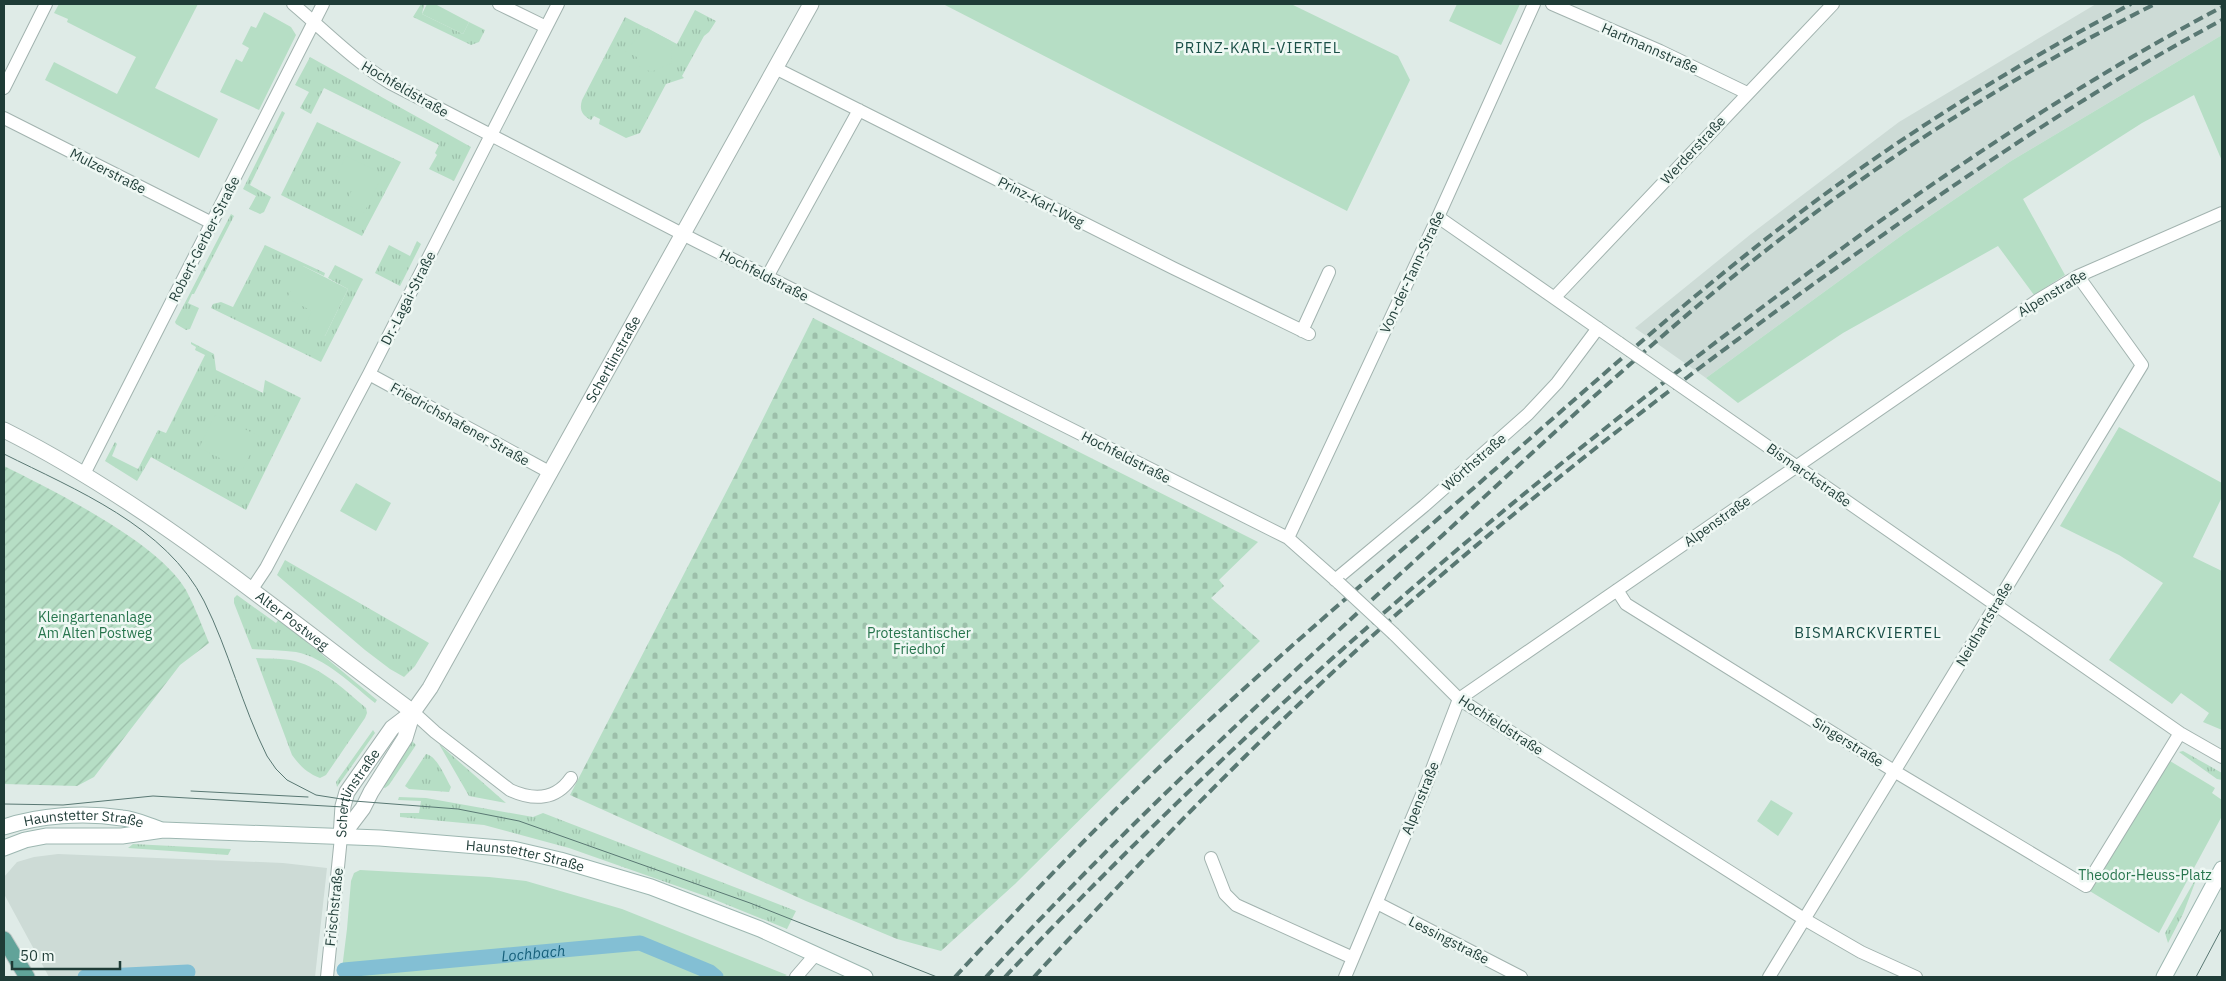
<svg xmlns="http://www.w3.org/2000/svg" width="2226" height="981" font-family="'IBM Plex Sans',sans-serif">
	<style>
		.built { fill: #cddbd6 }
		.grass { fill: url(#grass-tufts) }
		.cemetery { fill: url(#cemetery-stones) }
		.park { fill: #b6dec5 }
		.garden { fill: url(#garden-furrows) }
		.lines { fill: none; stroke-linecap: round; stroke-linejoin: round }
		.canal { stroke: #83bfd4; stroke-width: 15 }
		.minor-casing { stroke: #a2b3af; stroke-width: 14 }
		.tertiary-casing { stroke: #a2b3af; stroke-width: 17 }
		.secondary-casing { stroke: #9db7b1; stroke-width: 17 }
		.primary-casing { stroke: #c0c8c7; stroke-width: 17 }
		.minor { stroke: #fff; stroke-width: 12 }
		.tertiary { stroke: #fff; stroke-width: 15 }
		.secondary { stroke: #fff; stroke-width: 15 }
		.primary { stroke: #61a399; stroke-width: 15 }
		.tram { stroke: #597873; stroke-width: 1 }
		.rail { stroke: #597873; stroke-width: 4; stroke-dasharray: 10 5; stroke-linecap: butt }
		.minor-bridge-casing { stroke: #a2b3af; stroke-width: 14; stroke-linecap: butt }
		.minor-bridge { stroke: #fff; stroke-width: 12 }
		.labels { text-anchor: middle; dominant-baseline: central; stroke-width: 5; stroke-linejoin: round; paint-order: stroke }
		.street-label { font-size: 14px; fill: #1f3c37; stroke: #eff8f4 }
		.park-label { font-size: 14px; fill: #27754d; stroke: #eff8f4 }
		.neighbourhood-label { font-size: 15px; letter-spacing: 1px; fill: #1a4f47; stroke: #eff8f4 }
		.water-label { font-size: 15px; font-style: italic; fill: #16607b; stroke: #eff8f4 }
	</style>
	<defs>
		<pattern id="grass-tufts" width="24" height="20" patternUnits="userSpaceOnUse" patternTransform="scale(1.25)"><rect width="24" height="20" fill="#b6dec5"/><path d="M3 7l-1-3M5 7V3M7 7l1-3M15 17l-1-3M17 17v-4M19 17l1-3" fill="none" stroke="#9cbfaa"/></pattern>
		<pattern id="cemetery-stones" width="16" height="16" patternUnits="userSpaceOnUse" patternTransform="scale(1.25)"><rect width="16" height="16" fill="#b6dec5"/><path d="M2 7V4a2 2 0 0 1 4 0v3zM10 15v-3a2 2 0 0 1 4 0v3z" fill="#9cbfaa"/></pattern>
		<pattern id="garden-furrows" width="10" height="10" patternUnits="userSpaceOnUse" patternTransform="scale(1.25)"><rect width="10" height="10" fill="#b6dec5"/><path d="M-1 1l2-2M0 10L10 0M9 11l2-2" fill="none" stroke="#9cbfaa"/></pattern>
	</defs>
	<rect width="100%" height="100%" fill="#dfebe7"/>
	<!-- built -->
	<path class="built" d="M2096,4H2222V35L2011,161L1905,233L1706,378L1635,328L1751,234L1899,122Z
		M58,854L283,863L327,868L315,977H49L4,894V877L17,862L34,857Z"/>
	<!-- grass -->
	<path class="grass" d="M421,4L424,5L422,14L463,34L469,22L485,30L479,42L471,45L413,17Z
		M695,10L716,21L709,32L704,36L682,76L684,78L666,84L640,133L626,138L599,124L600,119L594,116L591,120C582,115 579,110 582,100L625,17L677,44Z
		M310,57L471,147L454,181L429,169L437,155L435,153L439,145L324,88L311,114L300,108L309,92L295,85Z
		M282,111L285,113L250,185L271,197L264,212L260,214L249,209L256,196L243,189Z
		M317,122L401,162L362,236L281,195Z
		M231,214L234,216L194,294H192L188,303L199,308L190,329L186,330L176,324L175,322Z
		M417,241L421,244L400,286L375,273L389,245L410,256Z
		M265,245L325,273L324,276L303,266L312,311L325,336L348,289L328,278L335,265L363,279L321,362L211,308L213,304L221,302L233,307Z
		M191,342L214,354L216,370L263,393L265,380L301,398L246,510L151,457L137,481L105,461L115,442L117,444L112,456L138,469L158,430L166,433L205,355L195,350L196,347L191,344Z
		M285,560L429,643L415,666L404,677L390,669L365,650L277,575Z
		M237,595L276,623L279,619L377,700L375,703C354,686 324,657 296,652C282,650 267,650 252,649L234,603V598Z
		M256,658C268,659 283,658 295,661C323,669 345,690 366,708L367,713L365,718L326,775L320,778C307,773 300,766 292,755Z
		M373,730L375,733L337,787L336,782Z
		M411,740L416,745L389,785L385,788L380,786Z
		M439,744L506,803L469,796Z
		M2183,751L2222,773V780L2217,779L2179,752Z
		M426,754C437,756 445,777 451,787L449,792L409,789L405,786Z
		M399,797L426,798L533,817L543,813L796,911L787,929L708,897L569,848L484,825L400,817V813H419L421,801L398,800Z
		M133,844L231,849L228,855L128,848Z
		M2195,880H2196L2183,914L2168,943L2165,933Z"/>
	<!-- cemetery -->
	<path class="cemetery" d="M813,318L1258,542L1219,580L1224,586L1211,598L1260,641L1015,884L941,951L897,939L806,901L570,795L735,475Z"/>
	<!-- park -->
	<path class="park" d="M59,4H198L155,88L218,119L199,158L45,80L54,62L117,94L136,57L67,22L68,19L54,13Z
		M427,4H435L469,22L463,34L422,14Z
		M943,4H1291L1398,56L1410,80L1347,211Z
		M1457,4H1520L1501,45L1449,21Z
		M264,12L291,27L296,35L259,110L220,92L236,59L242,62L249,48L242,44L251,26L256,28Z
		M647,28L671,41L672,63L651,72L639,66L637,57L625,51Z
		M2222,35V161L2194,95L2142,123L2023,199L2065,275L2034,295L1998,246L1843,333L1738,403L1706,378L1905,233L2011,161Z
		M346,156L383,174L364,213L345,204L353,188L335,179Z
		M303,266L348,289L325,336L305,326L312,311L287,298Z
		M215,415L259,436L243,469L199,448Z
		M2119,427L2222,483V497L2193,557L2222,571V730L2203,722L2209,713L2181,693L2172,704L2109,660L2163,583L2119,555L2060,526Z
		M356,483L391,503L376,531L340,511Z
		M2170,761L2215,788L2212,793L2222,800V816L2159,933L2088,890Z
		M1771,800L1793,813L1778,836L1757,821Z
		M360,870L489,877L526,881L622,909L787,975L783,977H341L347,929L351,881L354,873Z"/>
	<!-- garden -->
	<path class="garden" d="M4,466C54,491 158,542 186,590C195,607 202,626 209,643L180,665L94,777L77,786L4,784Z"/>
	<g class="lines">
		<!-- canal -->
		<g class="canal">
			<path id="s1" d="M344,970L640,943L710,972L716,977"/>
			<path d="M85,977L188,972"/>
		</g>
		<defs>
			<path id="minor" d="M293,4C325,31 354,61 390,83L696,241L1288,538L1339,583
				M499,4L546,27
				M1552,4L1660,51L1747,93
				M775,68L1173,268L1309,334
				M4,88L46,4
				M4,118L212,223
				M1438,217L1619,343
				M767,277L859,110
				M1554,298L1833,4
				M1302,331L1329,272
				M369,374L551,473
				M1711,407L2180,733L2222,757
				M84,474L323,4
				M1288,538L1438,217L1534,4
				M1335,580L1424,506L1528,414L1557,383L1598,328
				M252,589L266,568L369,374L558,4
				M1617,590L1626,604L1894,771L2086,886L2180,733
				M1394,634L1459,699L1804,919L1861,952L1916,977
				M413,712L435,732L510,790C534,801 556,800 571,778
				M1211,858L1225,894L1236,905L1353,958
				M1377,903L1521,977
				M327,977L341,837
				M796,977L815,955
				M1345,977L1424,790L1459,699L2038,300L2078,276L2222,213
				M1769,977L2142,365L2078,276"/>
			<g id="tertiary">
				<path id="s2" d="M4,430C153,505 280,614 413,712"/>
				<path id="s3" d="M341,837L343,806L347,792L392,728L413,712L430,688L811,4"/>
				<path d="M341,837L363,808L371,792L405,738L413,712"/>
			</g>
			<g id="secondary">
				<path id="s4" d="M4,827C40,815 84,812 122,818C135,819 147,825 159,829"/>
				<path id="s5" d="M4,848L25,840L46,836H122L163,830L380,838L513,849L560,860L651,887L760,929L865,977"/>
				<path d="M2164,977L2222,869"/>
			</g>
			<path id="primary" d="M4,939L27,977"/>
		</defs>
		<!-- minor casing -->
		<use href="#minor" class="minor-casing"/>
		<!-- tertiary casing -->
		<use href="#tertiary" class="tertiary-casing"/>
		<!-- secondary casing -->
		<use href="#secondary" class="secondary-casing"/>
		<!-- primary casing -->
		<use href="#primary" class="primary-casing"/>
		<!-- minor -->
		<use href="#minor" class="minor"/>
		<!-- tertiary -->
		<use href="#tertiary" class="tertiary"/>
		<!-- secondary -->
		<use href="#secondary" class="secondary"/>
		<!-- primary -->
		<use href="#primary" class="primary"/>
		<!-- tram -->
		<path class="tram" d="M4,454C76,490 166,526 204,601C229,651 242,706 267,756L276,769L287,780L316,795L354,801L458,809L519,821L750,903L937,977
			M191,791L308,797
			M4,804L63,805L153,796L343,807
			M2196,977L2222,928"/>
		<!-- rail -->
		<path class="rail" d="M955,977C1018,909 1081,842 1148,778C1253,677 1365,582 1476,486C1580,395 1683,302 1793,218C1899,137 2013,66 2131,4
			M986,977C1131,819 1286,678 1444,534C1529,456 1613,377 1701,303C1840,186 1993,85 2155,4
			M1005,977C1217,752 1449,547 1694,359C1862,230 2035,106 2222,7
			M1034,977C1141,860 1252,745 1370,638C1511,511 1661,394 1815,283C1947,189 2079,96 2222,20"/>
		<defs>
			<path id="minor-bridge" d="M1619,343L1711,407
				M1339,583L1394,634"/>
		</defs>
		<!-- minor-bridge casing -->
		<use href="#minor-bridge" class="minor-bridge-casing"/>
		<!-- minor-bridge -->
		<use href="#minor-bridge" class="minor-bridge"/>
	</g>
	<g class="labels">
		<!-- street labels -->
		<g class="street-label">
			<text transform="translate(1650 48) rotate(24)">Hartmannstraße</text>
			<text transform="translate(405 89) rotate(30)">Hochfeldstraße</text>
			<text transform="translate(1693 150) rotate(-47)">Werderstraße</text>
			<text transform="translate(108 171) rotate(27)">Mulzerstraße</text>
			<text transform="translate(1041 202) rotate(27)">Prinz-Karl-Weg</text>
			<text transform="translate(204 239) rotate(-63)">Robert-Gerber-Straße</text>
			<text transform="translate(1412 272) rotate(-65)">Von-der-Tann-Straße</text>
			<text transform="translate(764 275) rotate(27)">Hochfeldstraße</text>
			<text transform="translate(2052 293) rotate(-31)">Alpenstraße</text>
			<text transform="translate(408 298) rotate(-63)">Dr.-Lagai-Straße</text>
			<text stroke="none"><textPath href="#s3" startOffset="556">Schertlinstraße</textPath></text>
			<text transform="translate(460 424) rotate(29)">Friedrichshafener Straße</text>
			<text transform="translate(1126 457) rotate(27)">Hochfeldstraße</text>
			<text transform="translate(1474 462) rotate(-41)">Wörthstraße</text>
			<text transform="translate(1809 475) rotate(35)">Bismarckstraße</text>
			<text transform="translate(1717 521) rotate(-35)">Alpenstraße</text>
			<text stroke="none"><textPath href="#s2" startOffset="346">Alter Postweg</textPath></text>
			<text transform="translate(1984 624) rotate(-59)">Neidhartstraße</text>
			<text transform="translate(1501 725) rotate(33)">Hochfeldstraße</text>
			<text transform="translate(1848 742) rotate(32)">Singerstraße</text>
			<text stroke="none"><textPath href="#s3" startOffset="48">Schertlinstraße</textPath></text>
			<text transform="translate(1420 798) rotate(-68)">Alpenstraße</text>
			<text stroke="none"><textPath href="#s4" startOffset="81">Haunstetter Straße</textPath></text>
			<text stroke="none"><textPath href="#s5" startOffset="525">Haunstetter Straße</textPath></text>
			<text transform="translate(334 907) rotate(-84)">Frischstraße</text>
			<text transform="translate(1449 940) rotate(27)">Lessingstraße</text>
		</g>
		<!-- park labels -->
		<g class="park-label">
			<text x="95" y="617">Kleingartenanlage<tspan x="95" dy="16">Am Alten Postweg</tspan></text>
			<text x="919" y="633">Protestantischer<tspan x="919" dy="16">Friedhof</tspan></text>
			<text x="2145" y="875">Theodor-Heuss-Platz</text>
		</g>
		<!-- neighbourhood labels -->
		<g class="neighbourhood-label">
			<text x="1258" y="47">PRINZ-KARL-VIERTEL</text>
			<text x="1868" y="632">BISMARCKVIERTEL</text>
		</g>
		<!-- water labels -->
		<g class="water-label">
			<text stroke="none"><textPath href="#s1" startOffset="190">Lochbach</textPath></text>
		</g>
	</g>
	<!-- border -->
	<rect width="2226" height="981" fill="none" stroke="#1f3c37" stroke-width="10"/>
	<!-- scale -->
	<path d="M12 961v8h108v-8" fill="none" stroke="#1f3c37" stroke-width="2.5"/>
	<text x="20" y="961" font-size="15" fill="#1f3c37" stroke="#eff8f4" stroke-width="4" paint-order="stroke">50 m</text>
</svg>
